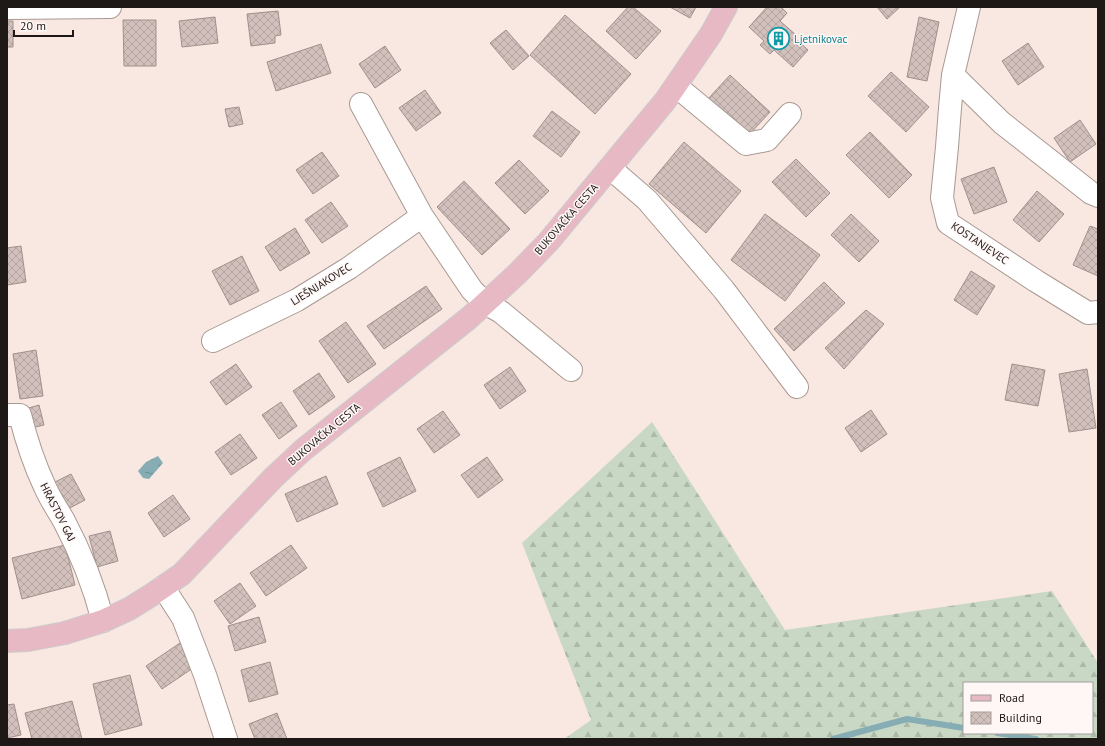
<svg xmlns="http://www.w3.org/2000/svg" width="1105" height="746" font-family="'PT Sans',sans-serif">
	<style>
		.forest { fill: url(#forest-firs); fill-rule: evenodd }
		.water { fill: url(#water-ripples) }
		.lines { fill: none; stroke-linecap: round; stroke-linejoin: round }
		.stream { stroke: #86adb4; stroke-width: 6 }
		.building { fill: url(#building-cross-hatch); stroke: #a08f8a }
		.minor-casing { stroke: #a99992; stroke-width: 24 }
		.major-casing { stroke: #cecccc; stroke-width: 24 }
		.minor { stroke: #fff; stroke-width: 22 }
		.major { stroke: #e6b9c5; stroke-width: 22 }
		.labels { text-anchor: middle; dominant-baseline: central; stroke-width: 3; stroke-linejoin: round; paint-order: stroke }
		.culture-label { font-size: 11px; fill: #0d838f; stroke: #fef7f5; text-anchor: start }
		.street-label { font-size: 11px; fill: #1e1816; stroke: #fef7f5 }
	</style>
	<defs>
		<pattern id="forest-firs" width="22" height="20" patternUnits="userSpaceOnUse"><rect width="22" height="20" fill="#c9d8c4"/><path d="M5 1l3.5 6h-7zM16 11l3.5 6h-7z" fill="#acb9a8"/></pattern>
		<pattern id="water-ripples" width="26" height="14" patternUnits="userSpaceOnUse"><rect width="26" height="14" fill="#86adb4"/><path d="M2 4q2-2 4 0t4 0M15 11q2-2 4 0t4 0" fill="none" stroke="#6d8c91"/></pattern>
		<pattern id="building-cross-hatch" width="8" height="8" patternUnits="userSpaceOnUse"><rect width="8" height="8" fill="#d2c0bc"/><path d="M0 0l8 8M0 8l8-8" fill="none" stroke="#b4a4a1"/></pattern>
	</defs>
	<rect width="100%" height="100%" fill="#f9e8e1"/>
	<!-- forest -->
	<path class="forest" d="M652,422L785,630L1052,591L1098,663V739H564L591,720L522,543ZM964,683H1092V733H964Z"/>
	<!-- water -->
	<path class="water" d="M158,456L163,463L149,479L143,478L138,471L146,462Z"/>
	<g class="lines">
		<!-- stream -->
		<path class="stream" d="M997,733L1036,739
			M833,739L907,719L964,728"/>
	</g>
	<!-- building -->
	<path class="building" d="M628,7H633L661,31L636,59L606,31Z
		M670,7H696L690,18Z
		M767,7H781L787,13L780,21L796,35L794,37L808,50L793,67L774,50L770,54L760,45L764,41L749,27Z
		M877,7H900L887,19Z
		M278,11L281,35L275,36V43L251,46L247,14Z
		M565,15L631,74L595,114L530,55Z
		M215,17L218,43L182,47L179,21Z
		M919,17L939,22L927,81L907,77Z
		M123,20H156V66H124Z
		M7,21H13V47H7Z
		M506,30L529,56L513,70L490,43Z
		M1028,43L1044,67L1018,85L1002,61Z
		M321,44L331,73L276,91L267,62Z
		M385,46L401,70L375,88L359,64Z
		M891,72L929,107L906,132L868,96Z
		M730,75L770,112L747,137L707,100Z
		M425,90L441,113L416,131L399,108Z
		M239,107L243,124L229,127L225,109Z
		M552,111L580,132L561,157L533,136Z
		M1080,120L1096,144L1070,162L1054,138Z
		M870,132L912,175L889,198L846,155Z
		M684,142L741,191L706,233L649,184Z
		M322,152L339,176L313,194L296,170Z
		M796,159L830,193L806,217L772,182Z
		M519,160L549,191L525,214L495,183Z
		M994,167L1007,202L974,214L961,179Z
		M464,181L510,229L482,255L437,207Z
		M1037,191L1064,214L1039,242L1013,220Z
		M331,202L348,226L322,243L305,220Z
		M765,214L820,255L785,301L731,260Z
		M851,214L879,241L859,262L831,235Z
		M1090,226L1098,229V276L1073,265Z
		M295,228L310,253L280,271L265,247Z
		M21,246L26,282L7,285V248Z
		M242,256L259,291L230,305L212,271Z
		M971,271L995,286L977,315L954,300Z
		M824,282L845,303L794,351L774,329Z
		M426,286L442,309L384,349L367,326Z
		M866,310L884,324L844,369L825,348Z
		M346,322L376,364L348,383L319,341Z
		M36,350L43,396L20,399L13,354Z
		M236,364L252,387L226,405L210,382Z
		M1012,364L1045,370L1038,406L1005,400Z
		M510,367L526,391L500,409L484,385Z
		M1087,369L1096,428L1069,432L1059,374Z
		M319,373L335,397L309,415L293,391Z
		M281,402L297,426L279,439L262,415Z
		M39,405L44,425L27,429L22,410Z
		M871,410L887,434L861,452L845,428Z
		M443,411L460,435L434,453L417,429Z
		M240,434L257,458L231,475L215,452Z
		M400,457L416,491L383,507L367,473Z
		M487,457L503,480L478,498L461,475Z
		M71,474L85,500L64,511L51,484Z
		M326,476L338,504L297,522L285,494Z
		M173,495L190,519L164,537L148,513Z
		M110,531L118,561L97,567L89,536Z
		M65,545L75,585L22,599L12,558Z
		M291,545L307,568L266,596L250,573Z
		M240,583L256,606L230,624L214,601Z
		M259,617L266,642L235,651L228,626Z
		M180,643L196,666L162,689L146,666Z
		M270,662L278,694L249,702L241,670Z
		M130,675L142,725L105,735L93,684Z
		M72,701L82,739H32L25,713Z
		M14,704L21,735L7,738V705Z
		M277,713L287,739H255L249,724Z"/>
	<g class="lines">
		<defs>
			<path id="minor" d="M969,7L953,75L950,108L947,147L942,198L948,223L1036,281L1088,313L1098,312
				M7,8L110,7
				M953,75L1002,123L1091,193L1098,196
				M676,86L746,144L767,140L790,114
				M361,104L422,216L472,290L485,303L501,312L571,370
				M610,168L647,200L724,290L797,387
				M213,341L297,300L349,268L422,216
				M7,415H20C26,439 34,464 45,487C50,499 58,510 64,521C81,553 94,586 103,621
				M163,587L183,618L205,675L226,739"/>
			<path id="major" d="M7,641L28,640L65,633L103,621L129,609L153,594L182,574L273,478L303,450L469,318L518,273L549,241L665,101L711,34L726,7"/>
		</defs>
		<!-- minor casing -->
		<use href="#minor" class="minor-casing"/>
		<!-- major casing -->
		<use href="#major" class="major-casing"/>
		<!-- minor -->
		<use href="#minor" class="minor"/>
		<!-- major -->
		<use href="#major" class="major"/>
	</g>
	<!-- icons -->
	<defs>
		<symbol id="building-ring" viewBox="-11 -11 22 22"><circle r="9.5" fill="#fef7f5" stroke="#0f9aa8" stroke-width="1.5"/><path d="M-4-6H4V6H1V3H-1V6H-4ZM-2.5-4.3h1.7v1.8h-1.7ZM.8-4.3h1.7v1.8H.8ZM-2.5-1h1.7V.8h-1.7ZM.8-1h1.7V.8H.8Z" fill="#0f9aa8"/></symbol>
	</defs>
	<g fill-rule="evenodd">
		<use href="#building-ring" x="766" y="26" width="25" height="25"/>
	</g>
	<g class="labels">
		<!-- culture labels -->
		<g class="culture-label">
			<text x="794" y="39">Ljetnikovac</text>
		</g>
		<!-- street labels -->
		<g class="street-label">
			<text transform="translate(566 219) rotate(-49)">BUKOVAČKA CESTA</text>
			<text transform="translate(980 243) rotate(34)">KOSTANJEVEC</text>
			<text transform="translate(321 284) rotate(-32)">LJEŠNJAKOVEC</text>
			<text transform="translate(324 434) rotate(-40)">BUKOVAČKA CESTA</text>
			<text transform="translate(58 512) rotate(63)">HRASTOV GAJ</text>
		</g>
	</g>
	<!-- border -->
	<rect width="1105" height="746" fill="none" stroke="#1e1816" stroke-width="16"/>
	<!-- legend -->
	<rect x="963" y="682" width="130" height="52" fill="#fef7f5" stroke="#a49e9c"/>
	<rect x="971" y="695" width="20" height="6" fill="#e6b9c5" stroke="#a49e9c"/>
	<text x="999" y="702" font-size="12" fill="#1e1816">Road</text>
	<rect x="971" y="712" width="20" height="12" fill="url(#building-cross-hatch)" stroke="#a49e9c"/>
	<text x="999" y="722" font-size="12" fill="#1e1816">Building</text>
	<!-- scale -->
	<path d="M14 30v6h59v-6" fill="none" stroke="#1e1816" stroke-width="2"/>
	<text x="20" y="30" font-size="12" fill="#1e1816" stroke="#fef7f5" stroke-width="3" paint-order="stroke">20 m</text>
</svg>
